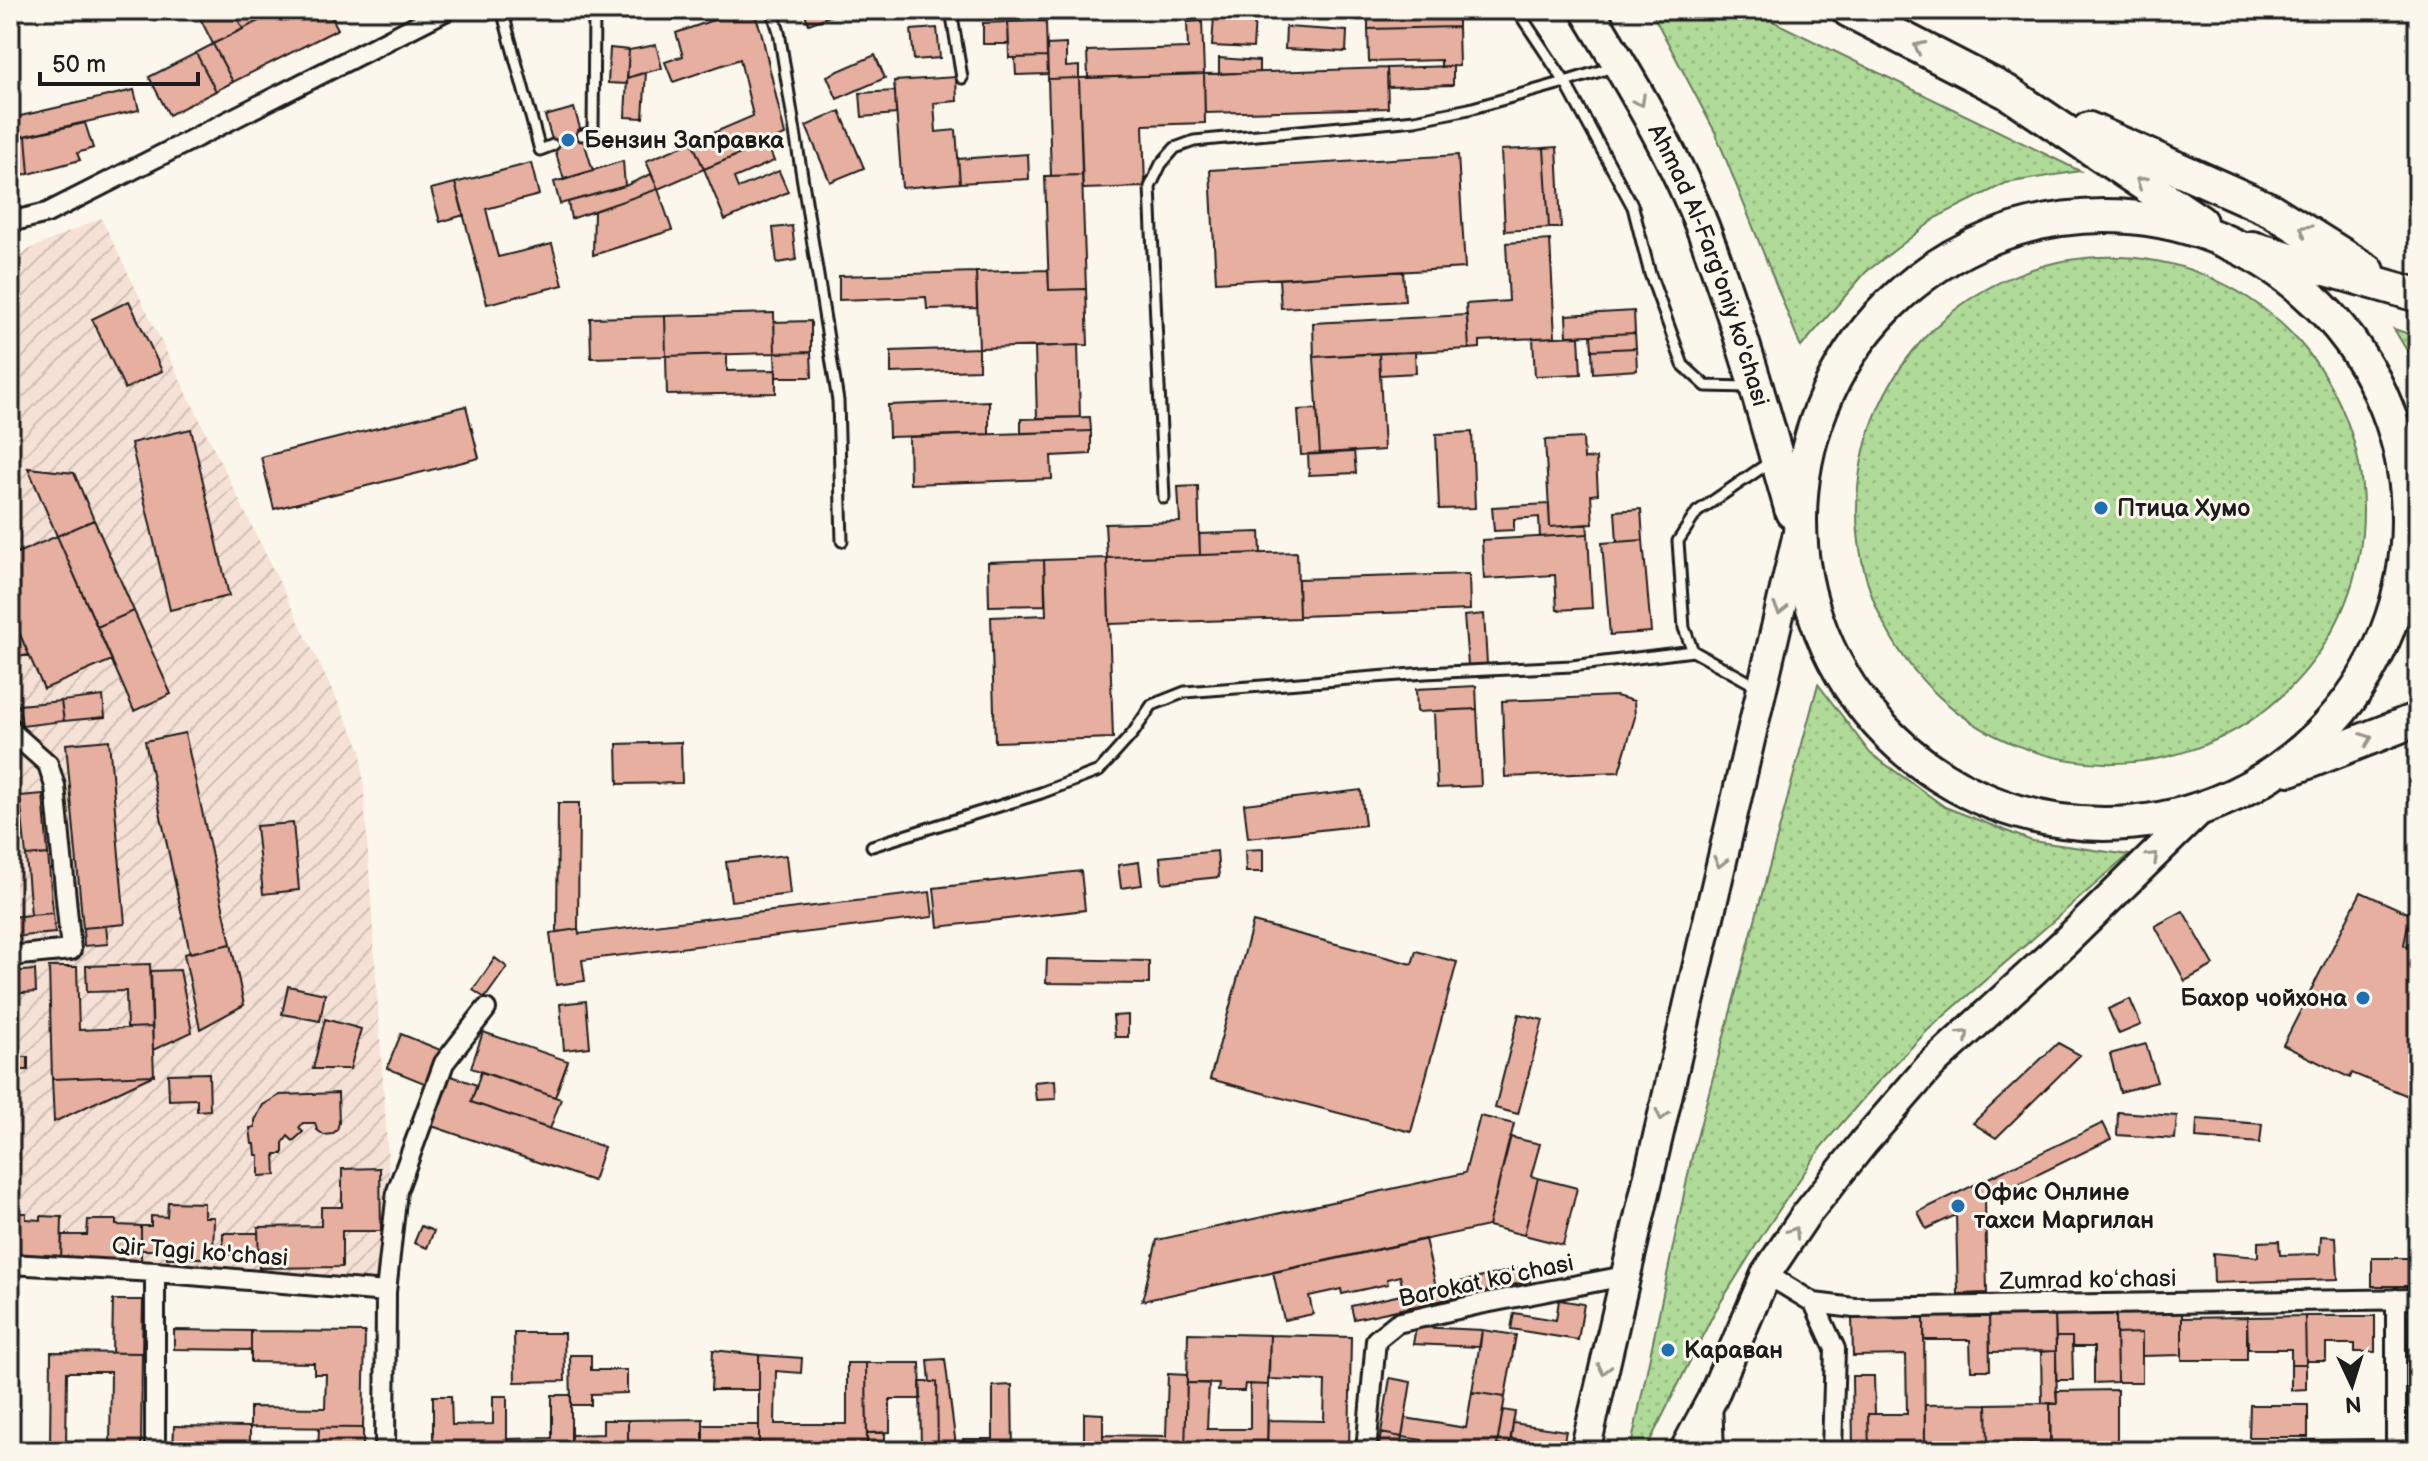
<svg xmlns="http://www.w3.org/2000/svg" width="2428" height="1461" font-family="'Balsamiq Sans',sans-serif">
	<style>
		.industrial { fill: url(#industrial-furrows) }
		.grass { fill: url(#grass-dots); stroke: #667b5a; stroke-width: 2 }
		.building { fill: #e7af9f; stroke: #1c1c1c; stroke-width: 2 }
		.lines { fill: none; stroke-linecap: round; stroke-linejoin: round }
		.lane-casing { stroke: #1c1c1c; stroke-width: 15 }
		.street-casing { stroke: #1c1c1c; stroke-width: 24 }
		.primary-casing { stroke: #1c1c1c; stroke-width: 34 }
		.highway-casing { stroke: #1c1c1c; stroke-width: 38 }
		.lane { stroke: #fbf7ec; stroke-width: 9 }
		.street { stroke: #fbf7ec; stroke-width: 18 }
		.primary { stroke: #fbf7ec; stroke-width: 28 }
		.highway { stroke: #fbf7ec; stroke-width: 32 }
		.oneway { stroke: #97948e }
		.poi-dot { fill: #1f6fb2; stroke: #fbf7ec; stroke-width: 3 }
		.labels { text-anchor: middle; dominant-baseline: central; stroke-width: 6; stroke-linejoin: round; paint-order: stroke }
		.poi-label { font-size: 24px; font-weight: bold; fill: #1c1c1c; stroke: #fbf7ec; text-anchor: start }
		.street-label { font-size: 24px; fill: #1c1c1c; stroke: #fbf7ec }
	</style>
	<defs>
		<pattern id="industrial-furrows" width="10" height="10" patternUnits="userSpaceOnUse" patternTransform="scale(2)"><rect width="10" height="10" fill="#f5e1d5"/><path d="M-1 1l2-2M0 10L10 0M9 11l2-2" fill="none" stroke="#d1c0b6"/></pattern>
		<pattern id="grass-dots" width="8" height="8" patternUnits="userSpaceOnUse" patternTransform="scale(2)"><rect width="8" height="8" fill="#afda98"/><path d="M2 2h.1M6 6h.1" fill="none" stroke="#96ba82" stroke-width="1.8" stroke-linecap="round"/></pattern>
	</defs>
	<rect width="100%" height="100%" fill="#fbf7ec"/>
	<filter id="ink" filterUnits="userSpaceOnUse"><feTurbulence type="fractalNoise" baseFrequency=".0125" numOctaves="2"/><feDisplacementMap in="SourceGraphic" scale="16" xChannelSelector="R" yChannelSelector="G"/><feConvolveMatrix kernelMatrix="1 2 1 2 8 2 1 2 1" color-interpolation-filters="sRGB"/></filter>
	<g filter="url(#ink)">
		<!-- industrial -->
		<path class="industrial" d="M101,218L361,749L389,1174L380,1286L10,1261V258Z"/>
		<!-- grass -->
		<path class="grass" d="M1652,10H1750L2080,171L2006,183L1939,216L1866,272L1801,347L1715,132L1651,11Z
			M1857 510a253 253 0 1 1 506 0a253 253 0 1 1-506 0Z
			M2394,329L2418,337V369Z
			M1818,684L1870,753L1945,807L2032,841L2129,855L1928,1030L1875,1085L1822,1146L1763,1234L1714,1313L1645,1451H1630L1692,1156Z"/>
		<!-- building -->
		<path class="building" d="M196,10H233L243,29L213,44Z
			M233,10H257L262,19L243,29Z
			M257,10H280L262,19Z
			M280,10H328L338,29L233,82L213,44Z
			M742,10H753L761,31L785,135L704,169L692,142L753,116L740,59L673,82L665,62L683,56L676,33Z
			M803,10H837L838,13L809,24Z
			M1231,10H1248L1247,18L1230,17Z
			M1368,10H1458V27L1368,29Z
			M1214,16L1255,18L1253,48L1212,46Z
			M1046,21L1047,57L1009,58L1008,22Z
			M1202,21L1204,74L1088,78L1087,51L1188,48L1187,22Z
			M1008,22L1009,44H983V23Z
			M1286,27L1347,31L1346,52L1285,49Z
			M1458,27L1459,66L1441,67V60L1369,62L1368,29Z
			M937,28L940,58L914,60L911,30Z
			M213,44L233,82L216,91L196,53Z
			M1066,44V67L1079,66V78L1048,79L1047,45Z
			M656,45L662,68L627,78L629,50Z
			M610,48L629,50L627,84L608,83Z
			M196,53L216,91L169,115L149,77Z
			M875,55L885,78L837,99L827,76Z
			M1047,57L1048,74L1016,75L1015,58Z
			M1219,58L1259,61V72L1219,74Z
			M1453,66V85L1388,87L1387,68Z
			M1387,68L1388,108L1205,113L1204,74Z
			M646,72L643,118L625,117L627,78Z
			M1204,74L1205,123L1143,125L1145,187L1083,189L1079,78Z
			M956,77L957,101L934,103L936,132L956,130L960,183L902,188L894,81Z
			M1079,78L1082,175L1051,176L1048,79Z
			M134,90L139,110L10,139V96H15L16,117Z
			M895,91L896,114L862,117L860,93Z
			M574,108L593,171L564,180L545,116Z
			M840,111L864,168L830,182L806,126Z
			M85,123L93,148L77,153L80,160L29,174L26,136Z
			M26,136L29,174L10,175V139Z
			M692,142L704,169L658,189L646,161Z
			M767,143L774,161L734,178L738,188L779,171L788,192L725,220L704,169Z
			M1557,147L1561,228H1549L1544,148Z
			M1544,148L1549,228L1505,231L1501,150Z
			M1028,154L1029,179L960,183L958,159Z
			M1458,155L1465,268L1216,282L1210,170Z
			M623,161L625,186L560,204L554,182Z
			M531,163L539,195L486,209L498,257L552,244L563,285L487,304L455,183Z
			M651,174L658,189L571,219L568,202L625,186Z
			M1082,175L1086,289L1049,290L1045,176Z
			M455,183L464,215L440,222L431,189Z
			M658,189L672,230L593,255L594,211Z
			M792,226L796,260L777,263L773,228Z
			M1550,240L1555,337L1480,341V348L1469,349L1466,304L1509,301L1506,243Z
			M1048,270L1049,290L1086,289L1088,345L979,348L976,272Z
			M1403,271L1405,301L1281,308L1279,279Z
			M976,272L977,308L927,309L926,297L839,300V276Z
			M129,301L162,371L125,389L92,319Z
			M1634,311L1635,333L1567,336L1566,315Z
			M774,313L775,353L666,356L665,316Z
			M1467,315L1469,349L1314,357L1313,323Z
			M665,316L666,356L591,358L590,318Z
			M811,321V352L775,353L774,322Z
			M1635,333L1636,348L1592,350L1591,335Z
			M1579,336L1581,374L1535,376L1533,338Z
			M1078,345L1080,417L1037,418L1035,347Z
			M979,348V370L891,373V351Z
			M1636,348L1637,370L1593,373L1592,350Z
			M811,352L812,377H776L775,353Z
			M1415,352L1416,373L1380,375L1379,353Z
			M1379,353L1384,450L1320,454L1314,357Z
			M727,354V371L776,370V393L667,395L666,356Z
			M989,401V434L889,437L888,405Z
			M466,406L479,458L274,509L261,457Z
			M1317,409L1320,454L1301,455L1298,410Z
			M1090,417L1091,431L1021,433V419Z
			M191,429L229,596L170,610L131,443Z
			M1091,431V454L1051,456L1052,479L910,484L909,437Z
			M1472,432L1475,508L1439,509L1436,434Z
			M1583,438L1584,459L1596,458L1598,494L1591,495L1593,524L1550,527L1545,440Z
			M1354,451L1356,473L1309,475L1308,454Z
			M28,468L74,473L94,520L57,536Z
			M1198,486L1200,555L1107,558L1105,524L1180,522L1178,487Z
			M1549,504L1550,527L1587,524L1588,534L1540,537L1539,517L1514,519V530L1494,531L1492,507Z
			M1641,509L1643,540L1617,542L1615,511Z
			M94,520L134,611L97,627L57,536Z
			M1260,532L1261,553L1200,555L1199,534Z
			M1588,534L1592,608L1557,610L1555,575L1484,579L1482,540Z
			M57,536L112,660L44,689L10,612V556Z
			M1643,540L1651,632L1610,635L1602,543Z
			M1297,552L1299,618L1109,624L1107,558Z
			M1107,558L1113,738L995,742L991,617L1046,615L1044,560Z
			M1044,560L1045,605L989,606L988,562Z
			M1469,574L1470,610L1299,616L1298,579Z
			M134,611L171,694L134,711L97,627Z
			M10,612L29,655L10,658Z
			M1484,614L1487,664L1468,665L1464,616Z
			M1476,686L1477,709L1417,712L1416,689Z
			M103,696L105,717L64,721L61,701Z
			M1616,696L1634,701L1635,717L1619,772L1505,777L1502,701Z
			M61,701L64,721L22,726L19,705Z
			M1477,709L1481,786L1437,788L1434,711Z
			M185,733L231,944L190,953L145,741Z
			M109,740L125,924L83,928L66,744Z
			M681,742L682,783L618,784L617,744Z
			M1361,790L1365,825L1248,838L1244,804Z
			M43,794L48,854L26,856L20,796Z
			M558,803H579L578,929L557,932Z
			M293,823L299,890L263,894L256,826Z
			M1263,849V872H1246L1245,850Z
			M1217,851L1219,877L1162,883L1160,857Z
			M48,854L53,913L31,915L26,856Z
			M786,855L790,894L731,901L726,862Z
			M1139,862L1142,885L1121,888L1118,865Z
			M1081,871L1085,910L938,927L934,888Z
			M930,892L933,917L582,960L585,981L556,985L550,933L578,929L579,934Z
			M2361,892L2410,914L2404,945L2418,950V1100L2352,1073L2350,1078L2283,1045Z
			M2418,908V930L2408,926Z
			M2183,911L2214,965L2185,981L2155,926Z
			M53,913L55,933L10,937V917Z
			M1253,922L1412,964L1416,951L1457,962L1411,1132L1210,1079Z
			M106,926L108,944L84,946L83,928Z
			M231,944L244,1005L200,1029L184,954Z
			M495,958L507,967L485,998L473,990Z
			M1047,959L1149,961V984L1046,983Z
			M150,964L152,1027L127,1028L126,991L87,992L86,966Z
			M49,967H77L79,1030L152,1027L154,1075L52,1079Z
			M35,970L36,992L10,994V972Z
			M180,970L192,1032L153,1050L151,971Z
			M288,986L325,994L320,1021L282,1014Z
			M2130,999L2141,1025L2119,1034L2108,1009Z
			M586,1001L590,1047L564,1050L560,1004Z
			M1519,1014L1543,1020L1518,1114L1495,1108Z
			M1128,1015V1037H1115L1113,1016Z
			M325,1019L361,1029L350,1069H313Z
			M483,1032L568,1061L555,1097L471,1068Z
			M401,1034L443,1051L429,1085L387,1068Z
			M2058,1043L2080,1055L1996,1138L1973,1123Z
			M2146,1044L2157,1082L2120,1092L2110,1054Z
			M10,1057H28V1070H10Z
			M481,1072L561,1099L550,1129L471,1102Z
			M209,1073L210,1110L197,1111V1099L169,1100L168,1074Z
			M446,1074L477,1085L471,1102L604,1147L593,1181L429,1125Z
			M154,1075L54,1122L52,1079Z
			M1055,1080L1056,1099L1036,1100L1034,1082Z
			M338,1093L339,1123L337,1130L332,1134L324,1135L317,1130L315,1123H303L299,1128L303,1132L293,1141L288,1136L283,1143V1154H275L276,1175L259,1176V1155H256L255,1144H252L250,1128L255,1127V1120L263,1105L280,1095Z
			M2118,1112L2177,1116L2175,1139L2117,1135Z
			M1480,1116L1514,1124L1488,1226L1142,1301L1157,1240L1465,1173Z
			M2197,1119L2262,1124L2260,1143L2196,1138Z
			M2103,1123L2111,1139L1985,1200L1987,1293L1958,1294L1956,1215L1926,1229L1918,1212Z
			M1510,1137L1540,1144L1531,1176L1538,1178L1524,1235L1488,1226Z
			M380,1168L381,1231H342V1267L259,1268L258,1227L321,1226V1207H342V1169Z
			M1538,1178L1577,1188L1563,1245L1524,1235Z
			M168,1202L204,1203V1217H214L213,1258H167V1250H141V1226H151V1216L167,1217Z
			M10,1213H26V1219L41,1220V1216L62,1217L61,1258L10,1255Z
			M88,1220H116V1225L141,1226V1260L61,1258L62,1235H87Z
			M421,1226L434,1231L427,1248L414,1243Z
			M223,1233H258L259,1255H223Z
			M2321,1236L2336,1237L2338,1279L2214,1283L2213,1253L2258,1257V1242L2279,1241L2280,1255L2320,1254Z
			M1425,1239L1436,1287L1404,1294L1400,1276L1387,1279L1388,1284L1342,1294L1341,1289L1309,1296L1313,1314L1284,1320L1273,1272Z
			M2372,1258H2418V1286H2372Z
			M1527,1267L1530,1281L1458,1297L1455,1283Z
			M1455,1283L1458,1297L1354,1319L1351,1306Z
			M113,1300H143L142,1353H112Z
			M1559,1300L1584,1304L1578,1340L1511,1329L1514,1313L1556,1320Z
			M10,1301H20V1328H10Z
			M2116,1313H2182V1355L2142,1356V1333L2116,1334Z
			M2116,1313L2117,1382L2094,1383V1347H2072V1337H2056L2055,1314Z
			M2055,1314L2056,1351L1990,1352L1989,1315Z
			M1989,1315L1990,1370H1971L1970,1340H1924V1316Z
			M2410,1315H2418V1363L2409,1362Z
			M1924,1316L1925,1451H1869L1868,1414H1907L1906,1355L1853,1356L1852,1317Z
			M2305,1316H2375V1352H2355V1344H2326V1361H2306Z
			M2305,1316L2306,1364H2291V1349H2248L2247,1317Z
			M2247,1317V1360H2182V1318Z
			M1416,1327L1482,1330L1480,1347L1413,1344Z
			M174,1330L251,1331V1350L174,1349Z
			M1482,1330L1516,1335L1505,1397L1472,1392Z
			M251,1331L365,1332L363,1428L250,1427V1407L325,1408L326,1374H314V1363L251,1362Z
			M514,1333H564L565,1381L515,1382Z
			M1188,1333L1270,1335L1268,1385L1245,1384L1244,1391H1218L1219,1384L1187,1383Z
			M2142,1333V1382H2117L2116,1334Z
			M1270,1335L1351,1337L1349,1451H1267L1268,1420L1324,1421L1325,1381L1269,1379Z
			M2056,1337H2072L2073,1380H2056Z
			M713,1350L759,1355V1390H711Z
			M2056,1351L2057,1404L2042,1403L2041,1352Z
			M51,1352L142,1353L141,1448H110L111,1372H67L66,1447H50Z
			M570,1355H591V1370H627V1393L591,1394V1405H571Z
			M759,1355L802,1358L801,1373L776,1371L775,1424H847V1363H866L867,1451H759Z
			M945,1359L956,1446H963V1451H938L937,1382H930L928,1360Z
			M866,1363H920L921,1399H890V1432L867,1433Z
			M2291,1364H2306V1389L2291,1390Z
			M1168,1374L1187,1375L1185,1451H1103V1435L1166,1436Z
			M1852,1376H1874L1875,1414H1868L1869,1451H1853Z
			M1390,1378L1411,1382L1402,1437L1381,1433Z
			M920,1382H937L938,1451H921Z
			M1187,1383H1209L1207,1429H1250V1384L1268,1385L1267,1451H1185Z
			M1012,1385L1013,1451H963V1439H993V1386Z
			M2117,1390V1449L2051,1450L2050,1403L2057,1404L2056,1391Z
			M1472,1392L1505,1397L1496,1451L1402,1437L1405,1418L1466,1428Z
			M552,1395H571V1451H507V1439L552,1438Z
			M433,1396H451L452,1425L493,1424V1396H507V1451H433Z
			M2409,1398H2418V1432H2408Z
			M2050,1403V1443L1988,1444L1987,1404Z
			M1987,1404L1988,1444L1925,1445V1405Z
			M2250,1405H2308V1437H2249Z
			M1503,1410L1515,1412L1509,1447L1497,1445Z
			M1084,1413L1103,1414V1451H1084Z
			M703,1419V1451H628V1420Z
			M603,1420H628V1451H571V1435L603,1434Z
			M1513,1423L1566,1431L1562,1451H1525L1526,1441L1511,1439Z
			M703,1425H759V1451H703Z
			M174,1426L250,1427V1444H237V1450L173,1451Z
			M319,1428H363V1451H318Z
			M867,1433H885V1451H867Z
			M1381,1433L1402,1437L1399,1451H1378Z
			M2373,1439V1451H2304L2303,1440Z
			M1449,1445L1489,1451H1448Z
			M10,1447H50V1451H10Z
			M50,1447L141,1448V1451H50Z
			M2248,1447V1451H2178V1448Z
			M2178,1448V1451H2095V1449Z"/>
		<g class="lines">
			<defs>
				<path id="lane" d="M502,10L540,150L553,145
					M772,10L779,32L838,401L842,541
					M951,10L962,78
					M1517,10L1565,82L1613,67
					M582,135L593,132L594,10
					M1164,498L1150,187L1161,164L1175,148L1194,141L1415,120L1469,109L1565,82L1633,207L1650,274L1683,365L1706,386L1748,387
					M1758,687L1693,651L1684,628L1678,541L1697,512L1770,462
					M872,846L1041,793L1099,771L1133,733L1152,705L1185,692L1425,673L1572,666L1693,651"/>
				<path id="street" d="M10,222L47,213L447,10
					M10,727L13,733L48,764L55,786L71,950L10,956
					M10,1264L155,1272L386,1292
					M1766,1274L1814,1303L1854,1308L2418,1299
					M2396,1299V1451
					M1814,1303L1835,1349L1832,1451
					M1712,1402L1714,1451
					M155,1451V1272
					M385,1451L386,1292L397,1191L444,1063L486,1009
					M1366,1451L1376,1340L1397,1323L1475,1305L1625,1276"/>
				<path id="primary" d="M1585,1451L1798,533
					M1684,1451L1712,1399L1766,1274L1805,1216L1864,1142L1930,1066L2064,943L2201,809"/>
				<g id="highway">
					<path id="s1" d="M1587,10C1629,79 1672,150 1702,226C1738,319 1765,416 1792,512"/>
					<path d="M1848,10L2007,92L2200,222"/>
					<path d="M2089,129L2271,210L2368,271"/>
					<circle cx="2104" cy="520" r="304"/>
					<path d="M2252,248L2418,295"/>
					<path d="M2290,769L2418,719"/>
				</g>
			</defs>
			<!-- lane casing -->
			<use href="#lane" class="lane-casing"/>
			<!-- street casing -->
			<use href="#street" class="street-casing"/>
			<!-- primary casing -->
			<use href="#primary" class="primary-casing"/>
			<!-- highway casing -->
			<use href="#highway" class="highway-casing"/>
			<!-- lane -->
			<use href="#lane" class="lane"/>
			<!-- street -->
			<use href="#street" class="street"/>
			<!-- primary -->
			<use href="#primary" class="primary"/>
			<!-- highway -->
			<use href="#highway" class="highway"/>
		</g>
		<!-- one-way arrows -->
		<defs><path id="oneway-chevron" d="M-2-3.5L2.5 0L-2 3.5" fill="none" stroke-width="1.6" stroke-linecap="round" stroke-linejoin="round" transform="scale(2)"/></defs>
		<g class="oneway">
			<use href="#oneway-chevron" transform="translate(1919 47) rotate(-153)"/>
			<use href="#oneway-chevron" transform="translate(1640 101) rotate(61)"/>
			<use href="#oneway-chevron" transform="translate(2141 182) rotate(-146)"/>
			<use href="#oneway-chevron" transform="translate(2305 230) rotate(-148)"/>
			<use href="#oneway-chevron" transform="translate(1780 609) rotate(103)"/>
			<use href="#oneway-chevron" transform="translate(2367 739) rotate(-21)"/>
			<use href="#oneway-chevron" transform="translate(2153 857) rotate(-44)"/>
			<use href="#oneway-chevron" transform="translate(1720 862) rotate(103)"/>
			<use href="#oneway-chevron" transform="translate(1964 1035) rotate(-43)"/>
			<use href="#oneway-chevron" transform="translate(1662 1115) rotate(103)"/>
			<use href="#oneway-chevron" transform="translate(1794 1232) rotate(-56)"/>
			<use href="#oneway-chevron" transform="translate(1604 1369) rotate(103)"/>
		</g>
	</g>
	<!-- markers -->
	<g class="poi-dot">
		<circle cx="568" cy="140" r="8"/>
		<circle cx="2101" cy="508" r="8"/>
		<circle cx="2363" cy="998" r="8"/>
		<circle cx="1958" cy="1206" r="8"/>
		<circle cx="1668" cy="1350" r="8"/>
	</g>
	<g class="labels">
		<!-- poi labels -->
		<g class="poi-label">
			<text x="584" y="140">Бензин Заправка</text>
			<text x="2117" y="508">Птица Хумо</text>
			<text x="2347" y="998" text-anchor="end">Бахор чойхона</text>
			<text x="1974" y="1192">Офис Онлине<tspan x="1974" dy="28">тахси Маргилан</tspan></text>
			<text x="1684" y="1350">Караван</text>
		</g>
		<!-- street labels -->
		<g class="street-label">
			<text stroke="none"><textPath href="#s1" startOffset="284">Ahmad Al-Farg'oniy ko'chasi</textPath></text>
			<text transform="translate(200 1252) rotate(4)">Qir Tagi ko'chasi</text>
			<text transform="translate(2088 1280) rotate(-1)">Zumrad koʻchasi</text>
			<text transform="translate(1486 1281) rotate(-12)">Barokat koʻchasi</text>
		</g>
	</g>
	<!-- margin -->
	<rect width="2428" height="1461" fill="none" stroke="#fbf7ec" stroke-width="40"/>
	<rect x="20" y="20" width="2388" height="1421" fill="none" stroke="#1c1c1c" stroke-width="3" filter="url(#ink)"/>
	<!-- north arrow -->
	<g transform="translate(2352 1385) rotate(176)" stroke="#fbf7ec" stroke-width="6" paint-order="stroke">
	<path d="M0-6L14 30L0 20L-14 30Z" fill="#1c1c1c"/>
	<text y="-12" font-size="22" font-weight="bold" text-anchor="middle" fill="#1c1c1c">N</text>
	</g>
	<!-- scale -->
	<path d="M40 72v12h158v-12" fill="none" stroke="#1c1c1c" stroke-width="4"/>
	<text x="52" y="72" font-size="24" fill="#1c1c1c" stroke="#fbf7ec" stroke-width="6" paint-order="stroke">50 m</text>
</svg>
